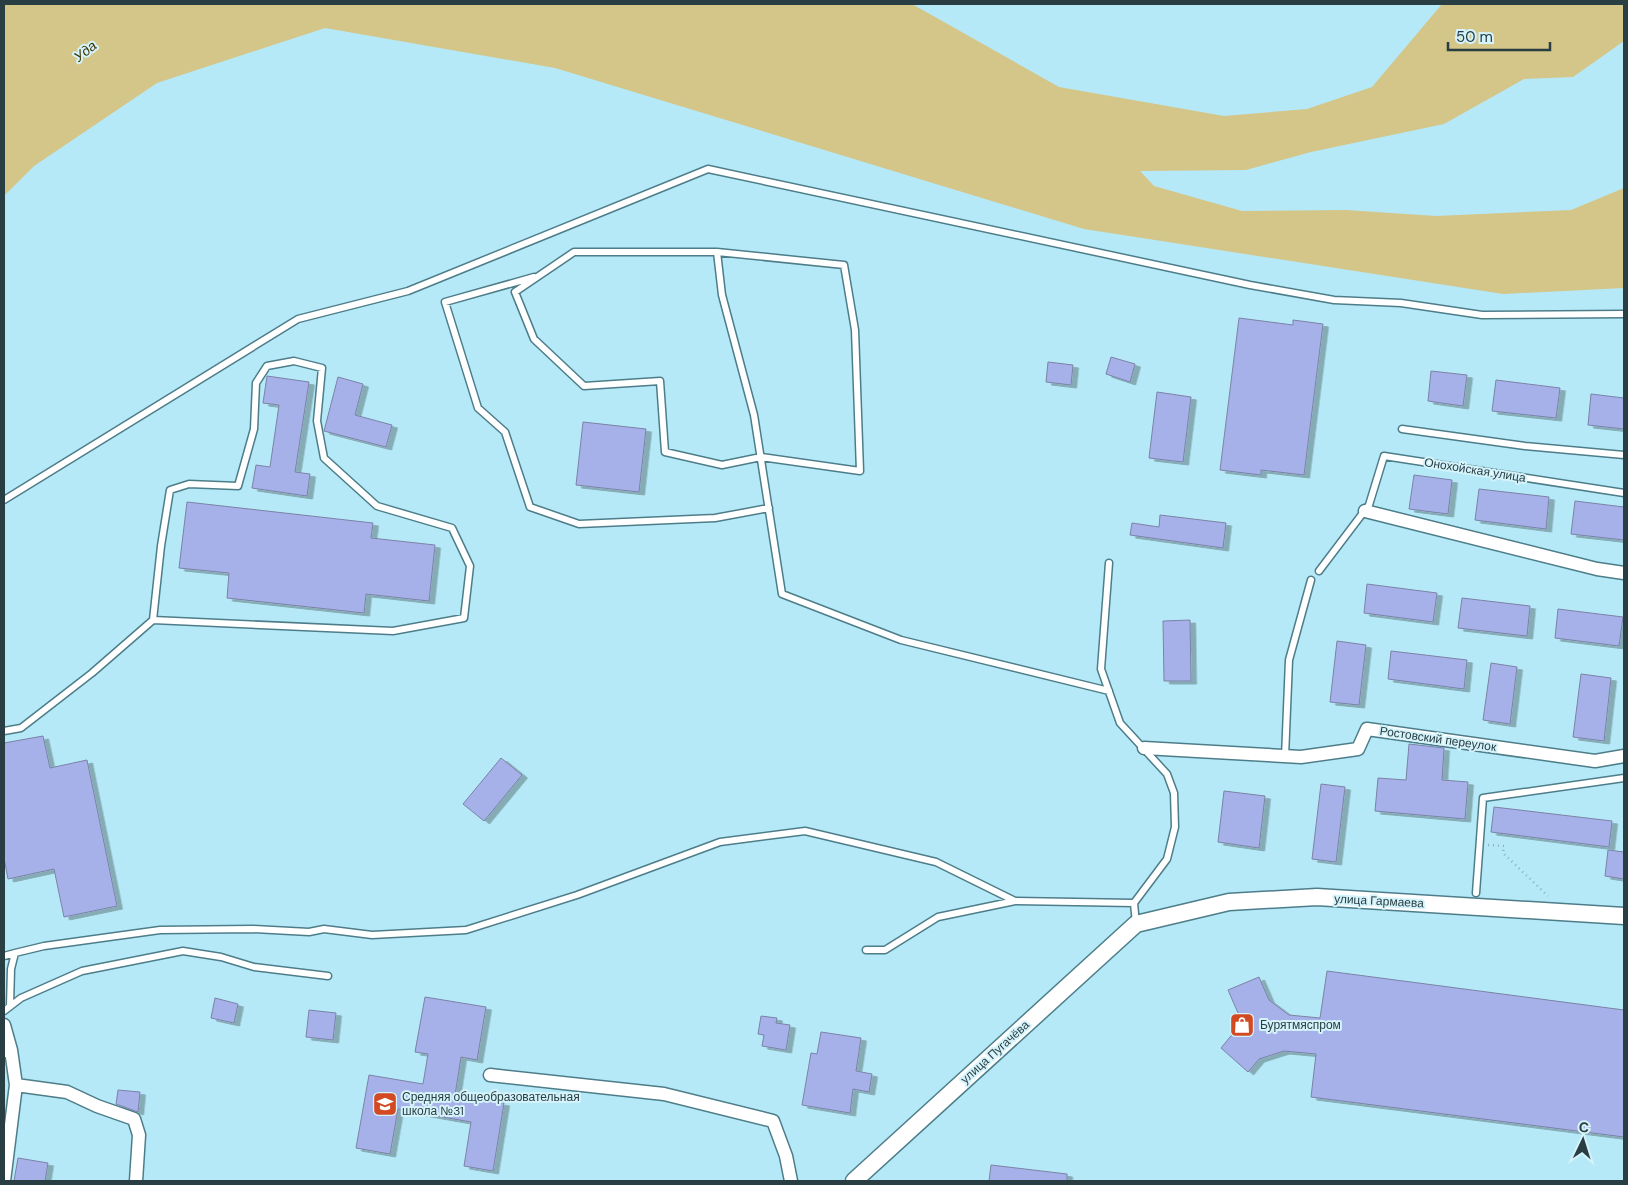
<svg xmlns="http://www.w3.org/2000/svg" width="1628" height="1185" font-family="'DM Sans',sans-serif">
	<style>
		.water { fill: #d4c588 }
		.building { fill: #a6b1e9; stroke: #7b82a6; filter: url(#shadow) }
		.lines { fill: none; stroke-linecap: round; stroke-linejoin: round }
		.service-casing { stroke: #4d7d89; stroke-width: 9 }
		.minor-casing { stroke: #4d7d89; stroke-width: 15 }
		.tertiary-casing { stroke: #4d7d89; stroke-width: 19 }
		.path { stroke: #89b2be; stroke-width: 2.5; stroke-dasharray: 1 4; stroke-linecap: butt }
		.service { stroke: #fff; stroke-width: 6 }
		.minor { stroke: #fff; stroke-width: 12 }
		.tertiary { stroke: #fff; stroke-width: 16 }
		.labels { text-anchor: middle; dominant-baseline: central; stroke-width: 4; stroke-linejoin: round; paint-order: stroke }
		.street-label { font-size: 12px; fill: #293e43; stroke: #d5f3fb }
		.poi-label { font-size: 12px; fill: #293e43; stroke: #d5f3fb; text-anchor: start }
		.water-label { font-size: 14px; font-style: italic; fill: #403502; stroke: #d5f3fb }
	</style>
	<defs>
		<filter id="shadow"><feDropShadow dx="5.5" dy="3" stdDeviation="0" flood-color="#0004"/></filter>
	</defs>
	<rect width="100%" height="100%" fill="#b6e9f7"/>
	<!-- water -->
	<path class="water" d="M4,4H912L1059,87L1224,116L1307,109L1372,87L1442,4H1624V41L1573,77L1524,79L1444,124L1311,152L1246,170L1140,171L1154,186L1242,211L1346,210L1436,216L1571,210L1624,188V288L1503,294L1084,229L555,68L325,28L157,83L34,166L4,196Z"/>
	<!-- building -->
	<path class="building" d="M1239,318L1293,325V320L1323,324L1304,475L1261,470V475L1220,470Z
		M1111,357L1135,364L1130,382L1106,374Z
		M1048,362L1073,365L1071,385L1046,382Z
		M1431,371L1467,375L1463,406L1428,401Z
		M267,376L309,382L295,472L310,474L307,496L252,488L256,465L270,467L279,405L263,403Z
		M338,377L363,384L355,415L392,425L386,447L324,431Z
		M1496,380L1560,388L1556,418L1492,411Z
		M1157,392L1191,397L1183,462L1149,458Z
		M1591,394L1624,398V429L1588,425Z
		M583,422L646,429L639,492L576,485Z
		M1414,475L1452,480L1448,514L1409,509Z
		M1479,489L1549,497L1546,529L1475,520Z
		M1575,501L1624,507V540L1571,534Z
		M187,502L373,523L371,538L435,545L429,601L366,594L364,613L227,598L229,573L179,568Z
		M1160,515L1226,523L1223,548L1130,535L1132,523L1159,527Z
		M1367,584L1437,593L1433,622L1364,613Z
		M1462,598L1530,606L1527,636L1458,628Z
		M1558,609L1623,617L1619,646L1555,638Z
		M1190,620L1191,681H1164L1163,621Z
		M1337,641L1366,645L1359,705L1330,702Z
		M1391,651L1467,660L1464,689L1388,679Z
		M1491,663L1517,667L1510,724L1483,720Z
		M1581,674L1611,678L1604,741L1573,737Z
		M43,736L50,768L87,760L117,906L64,917L54,869L8,879L4,858V743Z
		M1409,744L1444,748L1442,780L1468,782L1465,819L1375,811L1378,778L1406,780Z
		M501,758L522,775L484,821L463,804Z
		M1321,784L1345,787L1336,862L1312,859Z
		M1224,791L1265,796L1259,848L1218,842Z
		M1494,807L1612,821L1609,847L1491,832Z
		M1608,850L1624,852V879L1605,876Z
		M1327,971L1624,1010V1137L1311,1097L1316,1054L1284,1051L1259,1059L1248,1072L1221,1048L1235,1031L1238,1013L1228,990L1259,977L1269,1000L1289,1015L1320,1018Z
		M425,997L486,1007L477,1060L461,1057L455,1095L504,1103L493,1171L464,1166L471,1122L398,1109L390,1154L356,1148L369,1075L423,1084L428,1054L415,1052Z
		M215,998L238,1004L234,1023L211,1018Z
		M309,1010L336,1013L333,1040L306,1037Z
		M761,1016L777,1018L776,1023L790,1025L786,1050L762,1046L764,1035L758,1034Z
		M821,1032L861,1038L856,1071L872,1074L869,1092L853,1089L850,1113L802,1105L811,1053L817,1054Z
		M118,1090L140,1092L138,1112L116,1104Z
		M18,1158L48,1163L45,1181H14Z
		M991,1165L1067,1174V1181H989Z"/>
	<g class="lines">
		<defs>
			<path id="service" d="M717,252L844,265L855,330L860,471L761,457L722,465L665,452L660,381L584,386L534,339L515,292L574,252H717L722,295L754,415L782,594L901,640L1109,691
				M534,277L445,302L478,408L505,432L530,507L579,524L715,518L769,508
				M1402,429L1525,446L1624,455
				M4,500L298,319L408,291L708,169L1250,285L1334,300L1401,303L1482,315L1624,314
				M1109,563L1101,669L1120,723L1167,774L1174,793L1175,827L1167,859L1134,903L1136,924
				M1319,571L1369,505L1384,456L1624,493
				M4,731L21,728L92,673L153,620L161,546L170,490L189,484L238,486L254,429L256,383L267,366L294,361L322,368L317,421L324,458L377,506L452,528L470,566L464,618L393,631L153,620
				M1285,757L1289,660L1311,580
				M1476,893L1483,798L1624,778
				M866,950H885L938,917L1015,901
				M4,956L15,953
				M10,1006L11,969L15,953L44,946L160,930L253,929L309,932L324,929L372,935L466,930L577,895L720,842L805,831L936,862L1015,901L1134,903
				M4,1011L21,998L82,971L183,951L221,957L254,967L328,976"/>
			<path id="minor" d="M1365,511L1597,569L1624,573
				M1144,748L1301,757L1358,749L1367,729L1595,761L1624,756
				M4,1025L11,1050
				M4,1051L11,1050L16,1085L4,1181
				M490,1075L664,1094L773,1121L786,1156L791,1181
				M16,1085L67,1092L97,1106L134,1119L139,1135L136,1181"/>
			<path id="tertiary" d="M854,1181L1136,924L1229,902L1317,897L1624,916"/>
		</defs>
		<!-- service casing -->
		<use href="#service" class="service-casing"/>
		<!-- minor casing -->
		<use href="#minor" class="minor-casing"/>
		<!-- tertiary casing -->
		<use href="#tertiary" class="tertiary-casing"/>
		<!-- path -->
		<path class="path" d="M1488,845L1504,846L1503,853L1548,896"/>
		<!-- service -->
		<use href="#service" class="service"/>
		<!-- minor -->
		<use href="#minor" class="minor"/>
		<!-- tertiary -->
		<use href="#tertiary" class="tertiary"/>
	</g>
	<!-- icons -->
	<defs>
		<symbol id="shop-square" viewBox="-11 -11 22 22"><rect x="-9" y="-9" width="18" height="18" rx="4" fill="#d24922" stroke="#d5f3fb"/><path d="M-5-2.5h2.3a2.7 3.5 0 0 1 5.4 0H5L5.5 6h-11ZM-1.5-2.5h3a1.5 2.3 0 0 0-3 0Z" fill="#fff"/></symbol>
		<symbol id="school-square" viewBox="-11 -11 22 22"><rect x="-9" y="-9" width="18" height="18" rx="4" fill="#d24922" stroke="#d5f3fb"/><path d="M0-5L7-2L0 1L-7-2ZM-4 1L0 2.5L4 1V4Q0 6-4 4Z" fill="#fff"/></symbol>
	</defs>
	<g fill-rule="evenodd">
		<use href="#shop-square" x="1228" y="1011" width="28" height="28"/>
		<use href="#school-square" x="371" y="1090" width="28" height="28"/>
	</g>
	<g class="labels">
		<!-- street labels -->
		<g class="street-label">
			<text transform="translate(1475 470) rotate(9)">Онохойская улица</text>
			<text transform="translate(1438 739) rotate(8)">Ростовский переулок</text>
			<text transform="translate(1379 901) rotate(3)">улица Гармаева</text>
			<text transform="translate(995 1052) rotate(-42)">улица Пугачёва</text>
		</g>
		<!-- poi labels -->
		<g class="poi-label">
			<text x="1260" y="1025">Бурятмяспром</text>
			<text x="402" y="1097">Средняя общеобразовательная<tspan x="402" dy="14">школа №31</tspan></text>
		</g>
		<!-- water labels -->
		<g class="water-label">
			<text transform="translate(85 51) rotate(-38)">Уда</text>
		</g>
	</g>
	<!-- border -->
	<rect width="1628" height="1185" fill="none" stroke="#293e43" stroke-width="10"/>
	<!-- north arrow -->
	<g transform="translate(1583 1140) rotate(4)" stroke="#d5f3fb" stroke-width="4" paint-order="stroke">
	<path d="M0-4L9 19L0 12L-9 19Z" fill="#293e43"/>
	<text y="-8" font-size="14" font-weight="bold" text-anchor="middle" fill="#293e43">С</text>
	</g>
	<!-- scale -->
	<path d="M1448 42v8h102v-8" fill="none" stroke="#293e43" stroke-width="2.5"/>
	<text x="1456" y="42" font-size="15" fill="#293e43" stroke="#d5f3fb" stroke-width="4" paint-order="stroke">50 m</text>
</svg>
